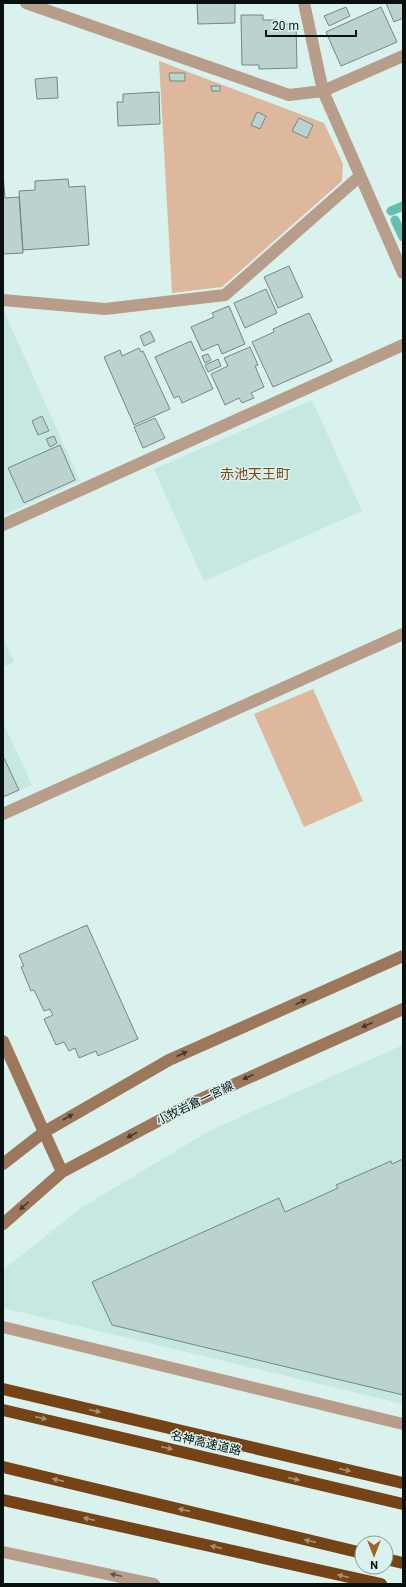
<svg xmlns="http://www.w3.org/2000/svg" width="406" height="1587" font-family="Roboto,'Noto Sans JP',sans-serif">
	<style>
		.built { fill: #c6e8e1 }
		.green { fill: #ddb89c }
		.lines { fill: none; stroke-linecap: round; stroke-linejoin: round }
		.stream { stroke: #64bfb1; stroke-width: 9 }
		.building { fill: #bad3ce; stroke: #728985 }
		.street { stroke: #b79d8a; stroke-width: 12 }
		.secondary { stroke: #9c775b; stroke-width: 12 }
		.highway { stroke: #754315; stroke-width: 12 }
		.oneway { fill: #433a2d }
		.oneway2 { fill: #a29276 }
		.oneway3 { fill: #60574c }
		.labels { text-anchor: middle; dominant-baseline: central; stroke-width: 3; stroke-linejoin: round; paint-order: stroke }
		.street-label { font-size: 12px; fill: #08110f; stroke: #d9f2ed }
		.quarter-label { font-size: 14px; fill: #804811; stroke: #d9f2ed }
	</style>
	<rect width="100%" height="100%" fill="#d9f2ed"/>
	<!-- built -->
	<path class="built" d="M3,309L80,481L3,515Z
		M312,400L362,511L204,581L154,469Z
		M3,637L14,662L3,667Z
		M3,722L32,785L3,798Z
		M403,1045V1404L3,1308V1270L81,1208L211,1130Z"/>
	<!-- green -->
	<path class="green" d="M159,61L324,123L343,164L342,181L222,287L172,293Z
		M313,689L363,801L304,827L254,714Z"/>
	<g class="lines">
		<!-- stream -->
		<path class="stream" d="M391,211L403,206
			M395,220L403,237"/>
	</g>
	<!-- building -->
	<path class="building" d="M197,3H235V23L198,24Z
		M386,3H403V18L394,22Z
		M346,7L350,16L329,26L324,16Z
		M381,7L397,42L341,66L326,32Z
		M241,15H263V20H276V24H296L297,68L259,69V65H242Z
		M169,73H185V81H170Z
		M57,77L58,98L37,99L35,79Z
		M211,86H220V91H212Z
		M159,92L160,124L118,126L117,102H123V94Z
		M257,112L266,116L260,129L251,125Z
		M299,118L313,125L307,138L292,131Z
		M3,174L5,198L19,197L23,253L3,254Z
		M68,179L69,187L85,186L89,245L23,250L19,191L35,190V181Z
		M289,266L303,297L278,308L264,277Z
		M266,289L277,313L245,328L234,303Z
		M229,306L245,344L222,354L218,344L202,351L191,327L214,317L212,313Z
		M309,313L332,361L273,387L252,342L274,332L273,329Z
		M150,331L155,341L144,346L140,336Z
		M191,341L213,389L182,403L179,396L174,398L155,357Z
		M250,347L258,365L255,366L264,387L251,393L254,398L242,403L239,398L225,405L211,374L228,366L224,358Z
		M139,348L141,352L143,351L170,409L134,425L104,357L120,350L122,356Z
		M208,354L211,360L205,363L202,356Z
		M218,359L221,366L208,372L205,365Z
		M42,416L49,431L38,435L32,421Z
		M155,418L165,438L143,448L134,427Z
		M54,436L57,443L50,447L46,439Z
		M60,445L75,480L24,503L8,468Z
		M3,758H4L19,790L3,797Z
		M87,925L138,1039L98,1056L96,1051L79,1058L75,1048L69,1051L64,1042L56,1045L44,1019L53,1015L50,1009L44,1011L34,990L31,991L21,967L24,966L19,955Z
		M403,1159V1395L112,1325L92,1282L279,1198L285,1212L338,1188L336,1185L391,1161L392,1164Z"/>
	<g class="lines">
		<!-- street -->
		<path class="street" d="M26,3L289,95L323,91L403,56
			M304,3L323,91L403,273
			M3,300L105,309L225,295L360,176
			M3,525L403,345
			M3,814L403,634
			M3,1327L403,1424
			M3,1552L154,1584"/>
		<!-- secondary -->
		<path class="secondary" d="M3,1041L62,1172
			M3,1164L44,1132L169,1060L403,956
			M3,1224L62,1172L192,1103L403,1009"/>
		<!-- highway -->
		<path class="highway" d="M3,1389L403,1483
			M3,1410L403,1504
			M3,1467L362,1553
			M3,1500L381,1584
			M386,1559L403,1563"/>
	</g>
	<!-- one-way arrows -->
	<defs><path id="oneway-solid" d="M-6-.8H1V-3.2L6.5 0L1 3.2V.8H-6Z"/></defs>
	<g class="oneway">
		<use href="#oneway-solid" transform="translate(301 1002) rotate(-24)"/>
		<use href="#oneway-solid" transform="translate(367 1025) rotate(156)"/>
		<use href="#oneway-solid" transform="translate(182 1054) rotate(-24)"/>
		<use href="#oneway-solid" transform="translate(248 1077) rotate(156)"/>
		<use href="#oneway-solid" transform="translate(68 1117) rotate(-30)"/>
		<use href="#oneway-solid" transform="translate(132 1135) rotate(152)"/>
		<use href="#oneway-solid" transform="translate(24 1206) rotate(138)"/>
	</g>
	<g class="oneway2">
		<use href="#oneway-solid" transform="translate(95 1411) rotate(13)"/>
		<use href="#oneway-solid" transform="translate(41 1418) rotate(13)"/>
		<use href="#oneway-solid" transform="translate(167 1448) rotate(13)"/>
		<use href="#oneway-solid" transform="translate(345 1470) rotate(13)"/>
		<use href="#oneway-solid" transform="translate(294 1479) rotate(13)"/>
		<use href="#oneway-solid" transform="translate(58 1480) rotate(-167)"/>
		<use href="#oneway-solid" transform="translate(184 1510) rotate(-167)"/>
		<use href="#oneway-solid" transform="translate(89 1519) rotate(-167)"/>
		<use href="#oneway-solid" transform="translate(310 1541) rotate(-167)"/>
		<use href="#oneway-solid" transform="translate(216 1547) rotate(-167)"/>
		<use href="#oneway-solid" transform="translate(343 1576) rotate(-167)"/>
	</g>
	<use class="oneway3" href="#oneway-solid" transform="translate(116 1575) rotate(-168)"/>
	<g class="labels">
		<!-- street labels -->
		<g class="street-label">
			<text transform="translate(195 1103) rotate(-26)">小牧岩倉一宮線</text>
			<text transform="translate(206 1443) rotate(13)">名神高速道路</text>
		</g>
		<!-- quarter labels -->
		<g class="quarter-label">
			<text x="255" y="474">赤池天王町</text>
		</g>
	</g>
	<!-- border -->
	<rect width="406" height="1587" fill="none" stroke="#08110f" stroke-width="8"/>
	<!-- north arrow -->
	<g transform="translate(374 1555) rotate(180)"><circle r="19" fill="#d9f2ed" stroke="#859894"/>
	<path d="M0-3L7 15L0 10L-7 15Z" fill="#a1622a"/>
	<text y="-6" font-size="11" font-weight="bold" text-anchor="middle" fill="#08110f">N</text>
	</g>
	<!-- scale -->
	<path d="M266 30v6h90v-6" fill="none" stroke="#08110f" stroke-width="2"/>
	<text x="272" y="30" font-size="12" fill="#08110f" stroke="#d9f2ed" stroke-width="3" paint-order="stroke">20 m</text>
</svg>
